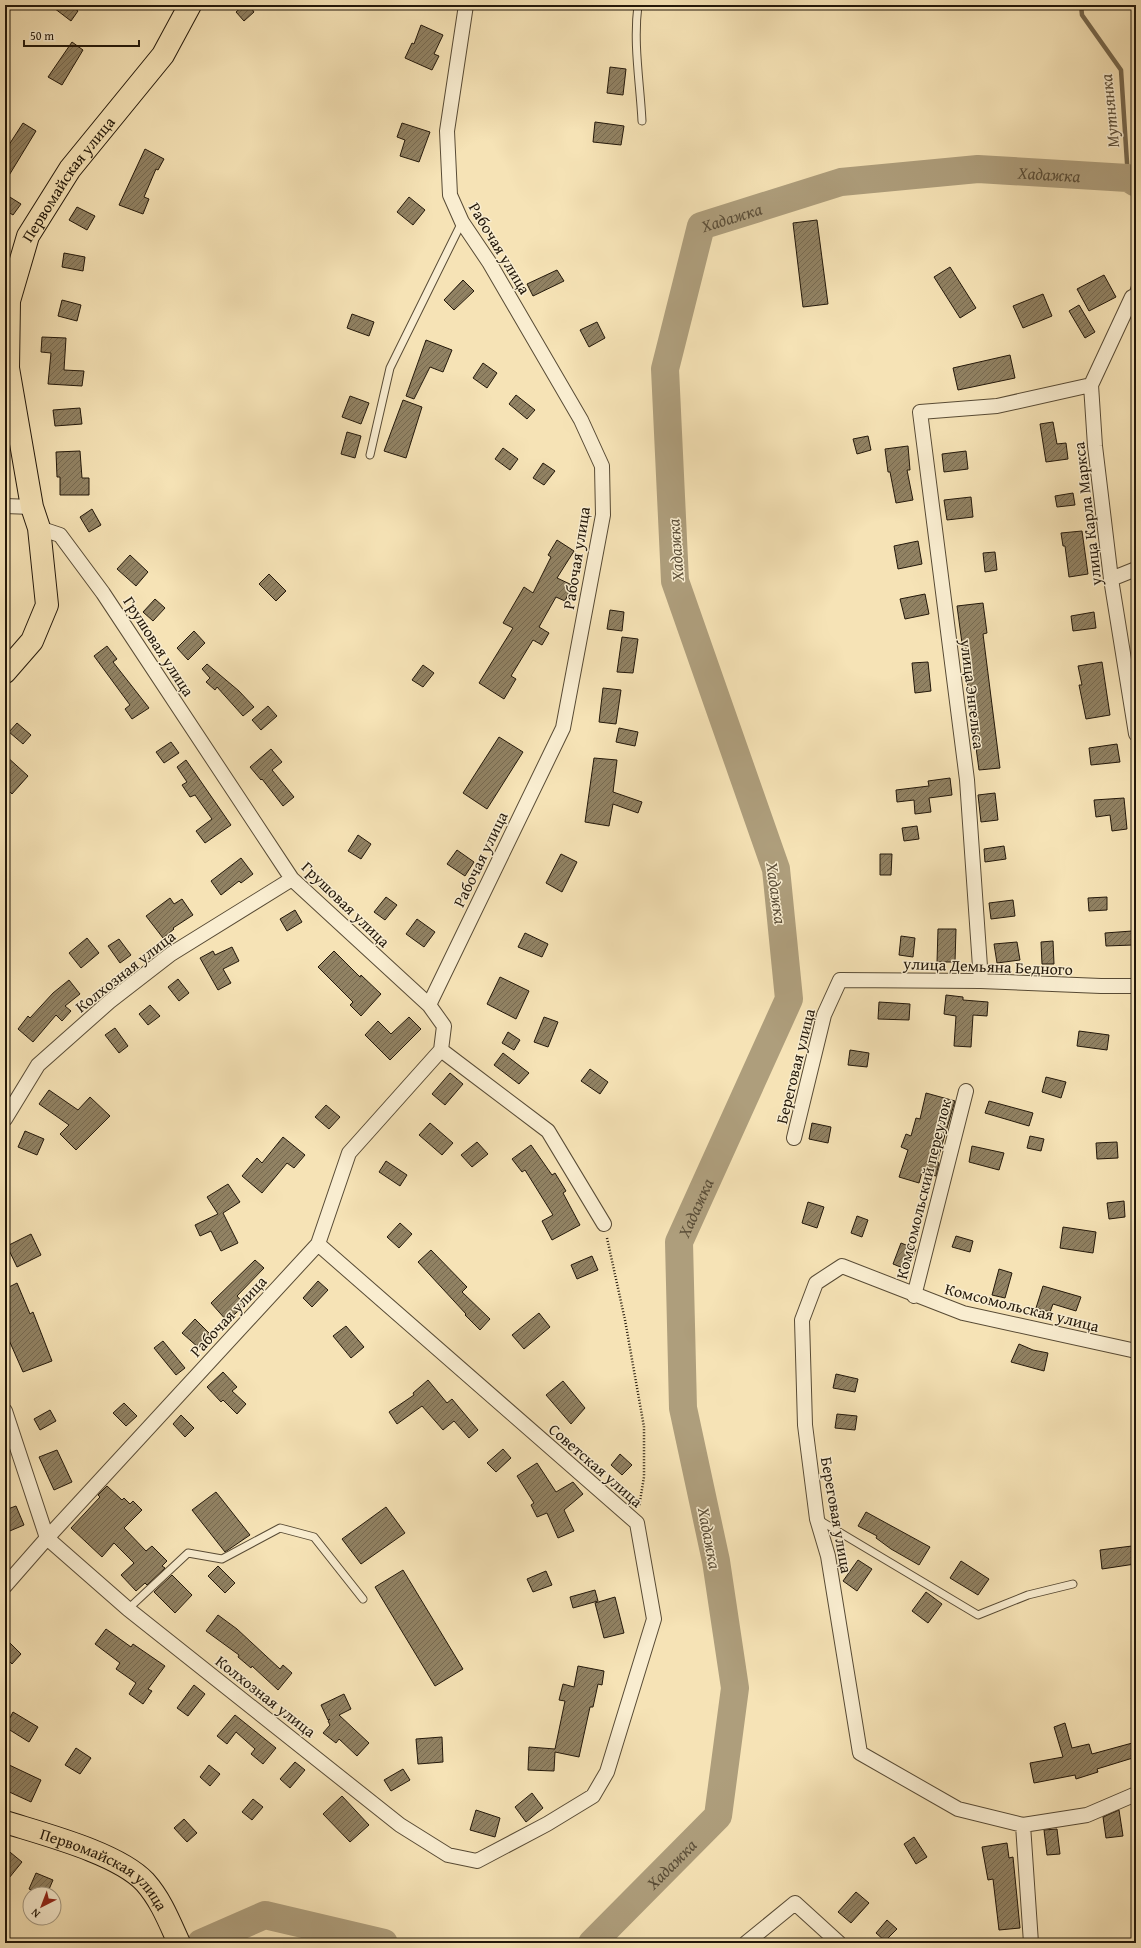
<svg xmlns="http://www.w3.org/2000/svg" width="1141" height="1948" font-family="'Gentium Book Plus',serif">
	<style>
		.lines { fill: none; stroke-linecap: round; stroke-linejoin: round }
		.stream { stroke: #76684e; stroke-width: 4.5 }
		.river { stroke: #ae9e7c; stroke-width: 28 }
		.building { fill: url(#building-hatch); stroke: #23180a }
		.service-casing { stroke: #584b35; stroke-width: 9 }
		.minor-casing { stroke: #584b35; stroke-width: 16 }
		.primary-casing { stroke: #23180a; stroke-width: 24 }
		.path { stroke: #23180a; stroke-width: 2.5; stroke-dasharray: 1 2; stroke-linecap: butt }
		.service { stroke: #f9edd0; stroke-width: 7 }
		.minor { stroke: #f9edd0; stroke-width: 14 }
		.primary { stroke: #f6e3b6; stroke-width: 22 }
		.labels { text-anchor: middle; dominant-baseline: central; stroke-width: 3; stroke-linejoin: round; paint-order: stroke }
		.street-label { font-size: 16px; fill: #23180a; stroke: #f9edd0 }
		.water-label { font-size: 17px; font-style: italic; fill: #5b4e38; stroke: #f9edd0 }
	</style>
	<defs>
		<pattern id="building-hatch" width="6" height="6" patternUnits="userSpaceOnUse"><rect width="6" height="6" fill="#918263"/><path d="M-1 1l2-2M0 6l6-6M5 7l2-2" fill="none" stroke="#766950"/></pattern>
	</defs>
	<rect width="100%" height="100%" fill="#f6e3b6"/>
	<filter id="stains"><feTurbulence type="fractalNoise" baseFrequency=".005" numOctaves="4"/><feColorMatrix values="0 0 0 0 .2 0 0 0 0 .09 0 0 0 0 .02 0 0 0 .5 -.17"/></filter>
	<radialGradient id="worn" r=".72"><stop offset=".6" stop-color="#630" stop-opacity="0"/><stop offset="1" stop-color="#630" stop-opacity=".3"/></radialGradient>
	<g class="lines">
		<!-- stream -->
		<path class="stream" d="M1081,5L1082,15L1121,70L1128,178"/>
		<!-- river -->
		<g class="river">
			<path d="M201,1943L265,1915L384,1943"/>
			<path id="s1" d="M592,1943L718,1816L735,1688L716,1561L683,1408L679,1242L789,999L776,869L675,581L665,369L701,226L841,182L978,169L1128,178L1136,183"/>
		</g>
	</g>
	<!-- building -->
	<path class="building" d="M50,5H69L78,11L71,21Z
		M244,5H249L254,12L244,21L236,12Z
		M421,25L443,35L434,54L439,56L432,70L405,58L412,43L414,44Z
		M72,42L83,50L62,85L48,77Z
		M610,67L626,69L623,95L607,93Z
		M595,122L624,126L621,145L593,142Z
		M23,123L36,131L5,182V151Z
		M402,123L430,132L419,162L400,156L405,140L397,137Z
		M145,149L164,159L158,170L156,169L144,197L149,199L143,214L119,205Z
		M5,194L21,204L13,215L5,210Z
		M409,197L425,210L413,225L397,212Z
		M77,207L95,216L87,230L69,220Z
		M817,220L828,304L803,307L793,223Z
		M64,253L85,257L83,271L62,267Z
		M950,267L976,308L960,318L934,277Z
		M557,270L564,281L533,296L527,284Z
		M1104,275L1116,297L1089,311L1077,289Z
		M463,280L474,291L454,310L444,300Z
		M1043,294L1052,316L1023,328L1013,306Z
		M62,300L81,305L77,321L58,316Z
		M1079,305L1095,332L1085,338L1069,311Z
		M352,314L374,322L369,336L347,328Z
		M597,322L605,338L589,347L580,330Z
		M42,337L66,338L64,370L84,371L82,386L48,384L51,353L41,352Z
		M426,340L452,350L443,372L430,367L414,399L406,396Z
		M1010,355L1015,378L958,390L953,368Z
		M483,363L497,373L487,388L473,378Z
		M516,395L535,410L527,419L509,404Z
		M350,396L369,403L361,424L342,417Z
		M403,400L422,407L406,458L384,451Z
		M80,408L82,424L55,426L53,410Z
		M1053,422L1057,444L1066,443L1068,459L1046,462L1040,424Z
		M347,432L361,436L355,458L341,454Z
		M868,436L871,450L857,454L853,439Z
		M908,446L910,470H907L913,500L896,503L890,472H888L885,449Z
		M503,448L518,459L510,470L495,459Z
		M80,451L82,478H89V495H60V477H57L56,452Z
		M966,451L968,469L944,472L942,454Z
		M543,463L555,471L544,485L533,478Z
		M1073,493L1075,505L1057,507L1055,496Z
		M971,497L973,517L947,520L944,500Z
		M92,509L101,525L89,532L80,517Z
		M1082,531L1088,574L1069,577L1065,546H1063L1061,533Z
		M557,540L574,551L557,578L572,585L565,601L556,597L539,627L549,633L542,645L533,640L511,676L516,679L504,699L479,683L513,628L503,623L524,587L533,593L551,557L548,555Z
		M918,541L922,564L898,569L894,546Z
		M995,552L997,570L985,572L983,553Z
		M130,555L148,572L136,586L117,569Z
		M269,574L286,591L276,601L259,584Z
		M925,594L929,614L905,619L900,599Z
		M155,599L165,608L153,621L143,612Z
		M983,603L987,633L983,634L1000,768L979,770L957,606Z
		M610,610L624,612L622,631L607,629Z
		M1094,612L1096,628L1073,631L1071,616Z
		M194,631L205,643L188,660L177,648Z
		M622,637L638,639L633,673L617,672Z
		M107,646L117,659L113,662L149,708L132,719L125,709L130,705L94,656Z
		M928,662L931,691L915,693L912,663Z
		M1102,662L1110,715L1086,719L1079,685H1082L1078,666Z
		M207,664L239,691L254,707L243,716L217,687L215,690L206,682L210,678L202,669Z
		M423,665L434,673L423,687L412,680Z
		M603,688L621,690L616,724L599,722Z
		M268,706L277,716L261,730L252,720Z
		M17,723L31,735L23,744L9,732Z
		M619,728L638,732L635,746L616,742Z
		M499,737L523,752L487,809L463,793Z
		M171,742L179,753L164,763L156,752Z
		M1117,744L1120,762L1091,765L1089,748Z
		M271,749L282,762L272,770L294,797L283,806L262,779L261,780L250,767Z
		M5,755L28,776L12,794L5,787Z
		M594,758L617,760L613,792L642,802L638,813L613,804L609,826L585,822Z
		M186,760L231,825L205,843L196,831L212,819L195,795L190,797L182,785L187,782L177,767Z
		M950,778L952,795L929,798L931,812L915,814L914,800L897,802L896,790L929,786L928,781Z
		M995,793L998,820L981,822L978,795Z
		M1124,798L1127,829L1112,831L1110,815L1096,817L1094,800Z
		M917,826L919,839L904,841L902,828Z
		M358,835L371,844L361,859L348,851Z
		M1004,846L1006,859L985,862L984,849Z
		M457,850L474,862L465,876L447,864Z
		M561,854L577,862L562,892L546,883Z
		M880,854H892L891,875H880Z
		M241,858L253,874L241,883L239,881L221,895L211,881Z
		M386,897L397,905L385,920L374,912Z
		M1107,897V910L1089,911L1088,898Z
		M170,898L174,904L182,899L193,915L173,928L174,929L163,938L146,916Z
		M1013,900L1015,916L991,919L989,903Z
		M295,910L302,922L287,931L280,919Z
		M417,919L435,932L424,947L406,934Z
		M938,929H956L955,962H937Z
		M1132,931L1133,945L1106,946L1105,933Z
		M525,933L548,944L542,957L518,947Z
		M901,936L915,938L913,957L899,955Z
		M87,938L99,953L81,968L69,953Z
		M119,939L131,955L120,963L108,946Z
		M1053,941L1054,964H1042L1041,942Z
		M1017,942L1020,960L997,963L994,944Z
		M232,947L239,961L223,969L231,983L218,990L200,958L213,951L215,955Z
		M334,951L360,977L361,975L381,994L361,1016L350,1005L353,1002L318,967Z
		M500,977L529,991L516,1019L487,1004Z
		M178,979L189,993L179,1001L168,987Z
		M69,980L80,994L65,1006L71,1011L62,1021L56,1015L33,1042L18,1029L28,1016L30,1018L53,993Z
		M946,995L963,997V1000L988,1002L987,1016L973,1015L971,1047L954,1046L956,1016L944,1014Z
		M879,1002L910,1004L909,1020L878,1019Z
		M150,1005L160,1016L148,1025L139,1014Z
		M409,1017L421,1029L390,1060L365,1035L378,1021L391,1034Z
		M544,1017L558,1022L548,1047L534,1042Z
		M115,1028L128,1046L119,1053L105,1035Z
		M1079,1031L1109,1035L1107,1050L1077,1046Z
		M508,1032L520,1040L514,1050L502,1043Z
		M850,1050L869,1053L867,1067L848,1065Z
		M503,1053L529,1073L519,1084L494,1065Z
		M590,1069L608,1082L600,1094L581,1081Z
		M450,1073L463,1084L445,1105L432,1094Z
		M1046,1077L1066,1082L1061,1098L1042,1092Z
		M49,1090L78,1110L90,1097L110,1116L76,1150L60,1134L69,1125L39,1104Z
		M926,1093L955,1101L937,1162L939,1163L936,1176L922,1172L919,1183L899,1177L908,1150L901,1147L906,1134L911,1136L916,1118L920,1119Z
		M989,1101L1033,1113L1029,1126L985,1113Z
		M326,1105L340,1117L329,1129L315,1117Z
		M430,1123L453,1143L442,1155L419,1135Z
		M812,1123L831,1127L828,1143L809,1139Z
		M25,1131L44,1139L37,1155L18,1147Z
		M1030,1136L1044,1139L1041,1151L1027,1148Z
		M283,1137L305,1155L294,1168L287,1163L262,1193L242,1176L257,1158L262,1163Z
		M477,1142L488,1154L472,1167L461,1155Z
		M1117,1142L1118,1158L1097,1159L1096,1143Z
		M531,1145L552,1175L555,1173L566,1191L563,1193L580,1225L552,1240L542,1221L553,1215L525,1170L522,1172L512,1159Z
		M972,1146L1004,1153L999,1170L969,1162Z
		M386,1161L407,1175L400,1186L379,1172Z
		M228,1184L240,1202L223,1213L238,1243L221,1251L211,1231L200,1236L195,1225L218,1214L207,1197Z
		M1124,1201L1125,1217L1109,1219L1107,1203Z
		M808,1202L824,1207L817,1228L802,1223Z
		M857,1216L868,1220L862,1237L851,1233Z
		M400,1223L412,1234L399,1248L387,1237Z
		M1063,1227L1096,1232L1093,1253L1060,1248Z
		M31,1234L41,1255L17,1267L7,1246Z
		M956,1236L973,1241L970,1252L952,1247Z
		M901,1243L916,1249L908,1270L893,1264Z
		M431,1250L467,1287L462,1292L490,1319L480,1330L465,1315L466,1314L418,1262Z
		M592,1256L598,1270L577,1279L571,1265Z
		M255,1260L264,1268L237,1296L245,1305L227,1321L211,1303Z
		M999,1269L1012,1273L1005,1298L992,1295Z
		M318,1281L328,1290L312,1307L303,1298Z
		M17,1283L30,1314L33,1312L52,1361L23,1372L5,1331V1289Z
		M1043,1286L1081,1297L1076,1311L1053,1304L1050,1312L1036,1308Z
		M539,1313L550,1327L524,1349L512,1335Z
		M195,1319L211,1335L199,1348L182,1333Z
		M346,1326L364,1347L351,1358L333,1336Z
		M163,1341L185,1368L176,1375L154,1348Z
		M1019,1344L1033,1350L1048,1353L1044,1371L1011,1362Z
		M223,1372L237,1387L232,1391L246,1404L237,1414L223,1400L221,1402L207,1387Z
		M836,1374L858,1379L855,1392L833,1388Z
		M428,1380L447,1403L452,1399L478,1430L469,1438L454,1421L443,1430L422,1406L397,1424L389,1412L414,1395L413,1393Z
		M563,1381L585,1408L571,1424L546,1395Z
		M124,1403L137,1416L126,1426L113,1413Z
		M50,1410L56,1421L40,1430L34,1419Z
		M837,1414L857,1416L855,1430L835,1428Z
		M181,1415L194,1428L185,1437L173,1424Z
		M503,1449L511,1458L496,1472L487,1463Z
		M57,1450L72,1482L54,1490L39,1457Z
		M620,1454L632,1465L622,1475L611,1465Z
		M537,1463L556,1492L573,1482L583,1494L564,1510L574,1531L558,1538L547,1513L537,1517L531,1505L534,1503L517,1476Z
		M107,1486L122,1500L124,1498L130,1504L133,1501L142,1510L124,1528L146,1551L152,1546L167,1561L162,1566L165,1568L147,1585L145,1583L136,1591L121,1575L134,1563L114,1543L102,1557L71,1528L100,1497L98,1495Z
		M216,1492L250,1535L225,1552L192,1510Z
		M16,1506L24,1525L5,1533V1510Z
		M386,1507L405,1533L361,1564L342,1539Z
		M866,1512L930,1547L919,1565L891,1549L876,1538L877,1536L858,1526Z
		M1132,1546L1135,1564L1102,1569L1100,1550Z
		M858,1560L872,1569L857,1591L843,1581Z
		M961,1561L989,1579L978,1595L950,1578Z
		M218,1566L235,1583L225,1593L208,1576Z
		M403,1570L463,1669L435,1686L375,1587Z
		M546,1571L552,1585L533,1592L527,1579Z
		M172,1575L192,1595L175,1613L154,1592Z
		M595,1590L598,1601L573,1608L570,1597Z
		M926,1592L942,1604L928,1623L912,1611Z
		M615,1597L624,1633L604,1638L595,1603Z
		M218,1615L237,1629L280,1669L283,1665L292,1673L278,1690L252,1666L251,1668L238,1657L239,1655L206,1631Z
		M106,1629L131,1647L133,1644L165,1666L148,1689L152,1691L143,1704L129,1694L136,1683L116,1669L120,1663L95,1644Z
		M5,1638L21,1654L12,1664L5,1657Z
		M578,1666L604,1671L602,1685L598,1684L593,1707H590L579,1757L555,1752L554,1771L528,1770L529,1747L555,1749L565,1701L559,1700L563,1684L574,1687Z
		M194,1685L205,1694L188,1716L177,1708Z
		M344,1694L351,1709L339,1715L369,1743L357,1756L339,1739L336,1743L323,1733L330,1725L328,1721L330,1719L328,1720L321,1705Z
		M13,1712L38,1727L29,1742L5,1727Z
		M235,1715L276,1748L263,1764L251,1754L255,1749L236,1732L227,1744L217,1736Z
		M1065,1723L1072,1748L1089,1744L1092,1754L1136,1742V1757L1097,1769L1098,1772L1076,1779L1075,1775L1034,1783L1030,1763L1063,1757L1054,1727Z
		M442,1737L443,1762L418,1764L416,1739Z
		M76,1748L91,1758L80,1774L65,1765Z
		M295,1762L305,1770L290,1788L280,1779Z
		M5,1763L41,1780L31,1802L5,1790Z
		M209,1765L220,1774L210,1786L200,1777Z
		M403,1769L410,1780L391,1791L384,1780Z
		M532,1793L543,1808L526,1822L515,1807Z
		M342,1796L369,1825L350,1842L323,1814Z
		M253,1799L263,1807L252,1820L242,1812Z
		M476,1810L500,1818L495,1837L470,1830Z
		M1119,1810L1123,1836L1106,1838L1103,1817Z
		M184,1819L197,1833L187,1842L174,1828Z
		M1057,1829L1060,1854L1047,1855L1044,1830Z
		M914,1837L927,1857L916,1864L904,1844Z
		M1007,1843L1009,1858L1013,1857L1020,1928L999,1930L993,1879L988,1880L982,1847Z
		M5,1848L22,1862L5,1883Z
		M36,1873L53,1880L47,1894H39L29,1889Z
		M856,1892L869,1903L851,1923L838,1912Z
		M887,1920L897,1929L885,1941L876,1933Z"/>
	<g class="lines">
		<defs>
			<path id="service" d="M638,5C633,44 640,82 642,121
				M1132,297L1136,285
				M370,455L390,368L462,222
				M819,1520L978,1615L1028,1595L1073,1584
				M128,1609L188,1553L222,1559L280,1528L314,1537L363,1599"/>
			<path id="minor" d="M1132,297L1091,385L1095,446L1111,579L1136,734
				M5,506L32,507
				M39,528L60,535L103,593L292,879L429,1005L444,1026L441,1050L548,1131L604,1224
				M1111,579L1136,569
				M981,981L967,780L920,412L997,406L1091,385
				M429,1005L563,728L603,515L602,466L581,420L489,262L462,222L450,195L447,131L466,5
				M5,1119L38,1065L109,1002L171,954L292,879
				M794,1138L824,1015L840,980L981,981L1101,986H1136
				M914,1296L966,1091
				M1136,1351L963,1313L842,1266L816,1283L802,1320L805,1425L817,1519L828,1556L860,1753L958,1809L1023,1825L1087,1815L1136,1794
				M5,1411L47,1538L128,1609L400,1825L448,1855L477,1861L547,1824L593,1796L607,1772L654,1619L637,1523L318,1244
				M5,1586L47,1538L318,1244L349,1153L441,1050
				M1023,1825L1031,1943
				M746,1943L795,1903L839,1943"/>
			<g id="primary">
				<path id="s2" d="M5,672L32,641L47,605L39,528L32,507L8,368L9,301L28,236L70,169L163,55L190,5"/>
				<path id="s3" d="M5,1822C43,1834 118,1853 145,1882C161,1900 169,1921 179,1943"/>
			</g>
		</defs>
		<!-- service casing -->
		<use href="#service" class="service-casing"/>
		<!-- minor casing -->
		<use href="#minor" class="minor-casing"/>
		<!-- primary casing -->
		<use href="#primary" class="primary-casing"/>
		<!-- path -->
		<path class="path" d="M607,1238L625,1320L644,1427V1477L639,1507"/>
		<!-- service -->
		<use href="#service" class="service"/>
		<!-- minor -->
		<use href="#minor" class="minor"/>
		<!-- primary -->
		<use href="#primary" class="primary"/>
	</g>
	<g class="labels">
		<!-- street labels -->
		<g class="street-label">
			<text stroke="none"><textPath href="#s2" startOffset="525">Первомайская улица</textPath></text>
			<text transform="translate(500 248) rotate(59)">Рабочая улица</text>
			<text transform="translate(1087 514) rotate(-97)">улица Карла Маркса</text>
			<text transform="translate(576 558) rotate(-81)">Рабочая улица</text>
			<text transform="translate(159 646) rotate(57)">Грушовая улица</text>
			<text transform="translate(973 694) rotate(83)">улица Энгельса</text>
			<text transform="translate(480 859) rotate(-64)">Рабочая улица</text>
			<text transform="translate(346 904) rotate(44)">Грушовая улица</text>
			<text transform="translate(988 966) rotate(2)">улица Демьяна Бедного</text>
			<text transform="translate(125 971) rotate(-38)">Колхозная улица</text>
			<text transform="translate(795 1066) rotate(-76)">Береговая улица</text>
			<text transform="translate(923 1189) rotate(-76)">Комсомольский переулок</text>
			<text transform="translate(1022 1307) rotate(14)">Комсомольская улица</text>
			<text transform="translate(228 1316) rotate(-47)">Рабочая улица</text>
			<text transform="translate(596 1465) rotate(41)">Советская улица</text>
			<text transform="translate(837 1515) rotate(80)">Береговая улица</text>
			<text transform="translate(266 1696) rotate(38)">Колхозная улица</text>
			<text stroke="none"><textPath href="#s3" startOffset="112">Первомайская улица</textPath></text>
		</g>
		<!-- water labels -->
		<g class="water-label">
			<text transform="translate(1109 111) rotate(-96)">Мутнянка</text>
			<text stroke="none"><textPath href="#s1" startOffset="2177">Хадажка</textPath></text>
			<text stroke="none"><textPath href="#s1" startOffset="1853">Хадажка</textPath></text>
			<text transform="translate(675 550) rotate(-94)">Хадажка</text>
			<text transform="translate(777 893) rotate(82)">Хадажка</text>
			<text stroke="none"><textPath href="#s1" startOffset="797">Хадажка</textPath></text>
			<text transform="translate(710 1538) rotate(79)">Хадажка</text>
			<text stroke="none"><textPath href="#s1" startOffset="112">Хадажка</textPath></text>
		</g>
	</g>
	<!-- margin -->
	<rect width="1141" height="1948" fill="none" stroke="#f6e3b6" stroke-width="20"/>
	<rect x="6" y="6" width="1129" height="1936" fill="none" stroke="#23180a" stroke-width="2"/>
	<rect x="10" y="10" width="1121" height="1928" fill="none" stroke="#23180a"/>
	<!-- north arrow -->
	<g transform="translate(42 1906) rotate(222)"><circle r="19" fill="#f9edd0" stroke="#a39881"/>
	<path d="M0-3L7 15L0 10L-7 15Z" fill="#8f2418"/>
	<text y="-6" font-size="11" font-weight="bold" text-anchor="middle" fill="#23180a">N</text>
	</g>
	<!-- scale -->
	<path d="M24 40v6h115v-6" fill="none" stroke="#23180a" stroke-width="2"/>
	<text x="30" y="40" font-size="12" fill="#23180a" stroke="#f9edd0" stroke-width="3" paint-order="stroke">50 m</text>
	<rect width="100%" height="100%" filter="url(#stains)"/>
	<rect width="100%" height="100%" fill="url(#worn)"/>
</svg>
